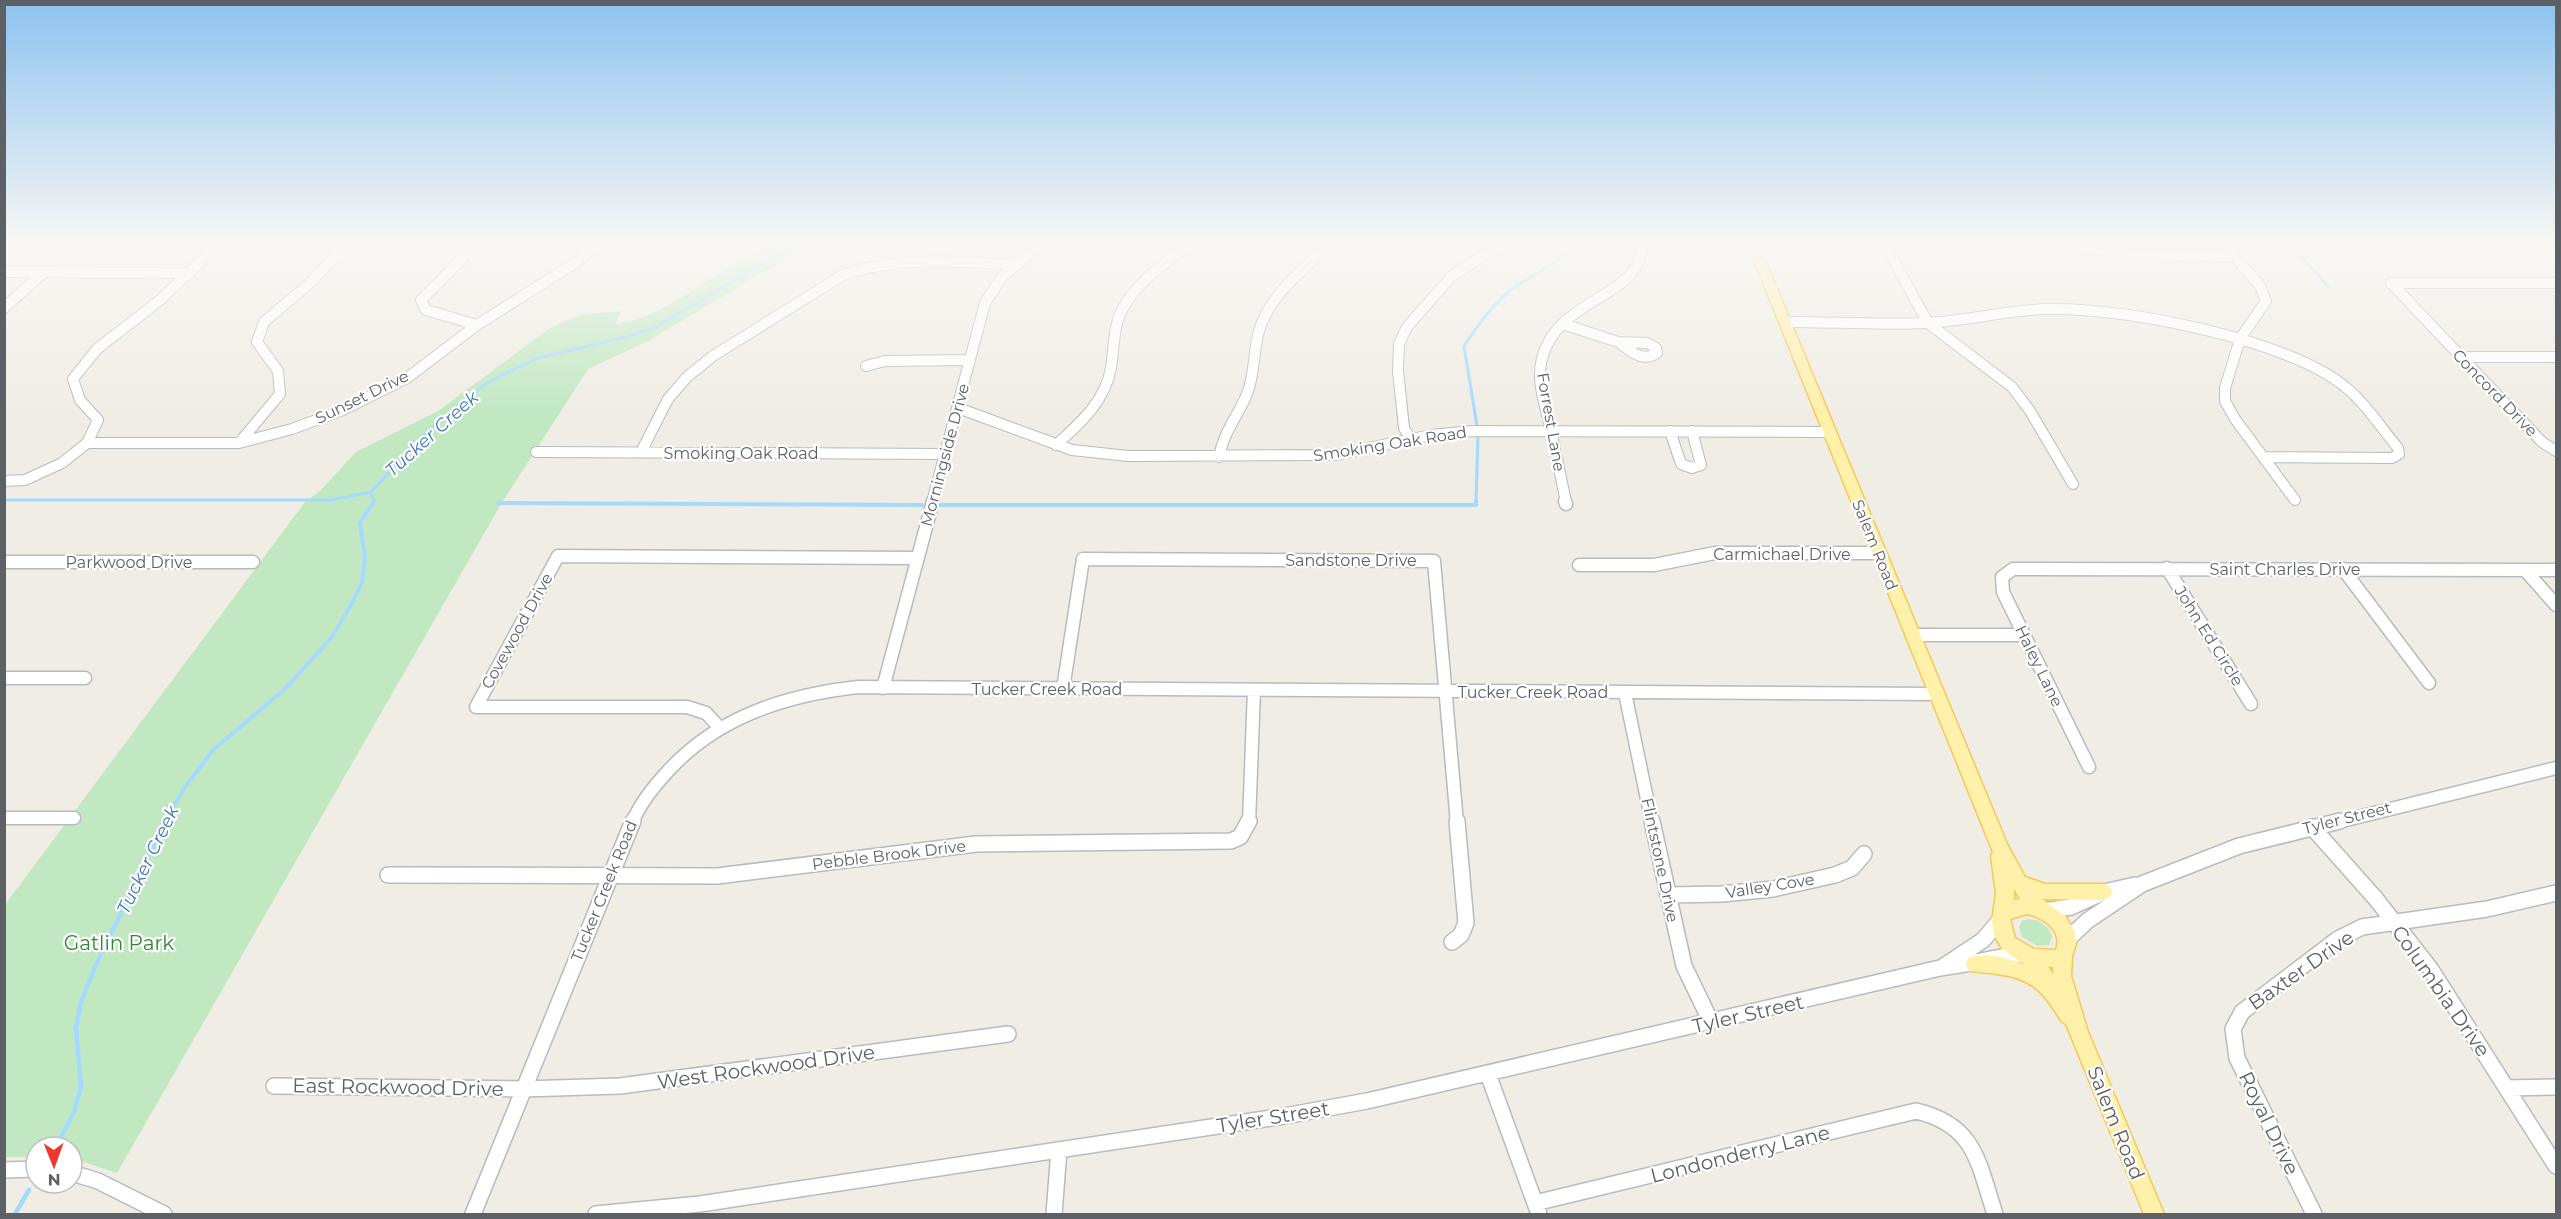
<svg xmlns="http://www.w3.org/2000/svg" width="2561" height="1219" font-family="Montserrat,sans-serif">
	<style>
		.green { fill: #c1e8c1 }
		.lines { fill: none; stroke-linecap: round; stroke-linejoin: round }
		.stream-far2 { stroke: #a5d9ff; stroke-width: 3 }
		.stream-far1 { stroke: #a5d9ff; stroke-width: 4 }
		.stream { stroke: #a5d9ff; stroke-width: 4.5 }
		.minor-far2-casing { stroke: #b7bbbf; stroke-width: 12 }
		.minor-far1-casing { stroke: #b7bbbf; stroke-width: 15 }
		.minor-casing { stroke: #b7bbbf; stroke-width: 18 }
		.major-casing { stroke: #f6c857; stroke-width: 3 }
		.minor-far2 { stroke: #fff; stroke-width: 10 }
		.minor-far1 { stroke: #fff; stroke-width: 12 }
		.minor { stroke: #fff; stroke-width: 15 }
		.major { fill: #fff0aa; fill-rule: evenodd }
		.labels { text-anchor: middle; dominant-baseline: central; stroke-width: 4.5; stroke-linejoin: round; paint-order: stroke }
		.street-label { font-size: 16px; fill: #5d6166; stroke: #fff }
		.water-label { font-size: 18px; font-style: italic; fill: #3e79b6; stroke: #fff }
		.near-park-label { font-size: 20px; fill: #328735; stroke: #fff }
		.near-street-label { font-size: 20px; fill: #5d6166; stroke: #fff }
	</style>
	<rect width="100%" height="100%" fill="#f0ede5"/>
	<!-- green -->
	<path class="green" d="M773,243H813L648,341L588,369L501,504L117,1173L72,1158V1147H36V1157H5L4,906L305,502L321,490L356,452L438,411L550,328L579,315L622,311L615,324C653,320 680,297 712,278C732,266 753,254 773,243Z
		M2029,919C2040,920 2048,925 2052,936L2049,945L2038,946L2022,937L2019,927L2022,921Z"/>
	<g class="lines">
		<!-- stream-far2 -->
		<path class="stream-far2" d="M2289,243L2329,287
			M1477,426L1464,346C1478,325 1493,304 1513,288C1534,273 1558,266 1573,243
			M4,500H331L371,492
			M374,502L371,492L425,434L469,396L492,380L537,358L627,337L656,327L797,243
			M1476,502L1478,435"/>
		<!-- stream-far1 -->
		<path class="stream-far1" d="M498,503L922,505
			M941,505H1476V501
			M164,823L183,790L213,750L285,689L332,637L351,605L362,582L365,558L360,523L374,501"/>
		<!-- stream -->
		<path class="stream" d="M61,1137L74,1112L81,1087L76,1028L81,1002L95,967L165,821
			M15,1214L29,1190"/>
		<defs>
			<path id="minor-far2" d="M473,243L461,260L421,300L426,310L477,325
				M1884,243L1928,323L2012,387L2030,411L2073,484
				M2060,243L2125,254L2234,256
				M2223,243L2260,286L2266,301L2240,339L2225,388V401L2235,419L2295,500
				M4,272L190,273
				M2556,283H2391L2542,442L2556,451
				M4,308L44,272
				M1785,322C1832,322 1879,325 1926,323C1967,321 2007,310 2048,309C2122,307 2287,339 2344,386C2364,401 2382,429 2398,448L2399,454L2392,458L2264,457
				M1563,324L1618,342
				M1618,342L1647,343L1656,348L1657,353C1642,363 1631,351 1618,342Z
				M2460,357H2556
				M866,366L885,361L970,360
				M958,408L1072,450L1128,456L1335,455L1431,435L1472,431L1829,432
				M1670,431L1681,464L1692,468L1701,465L1692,431
				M1411,439L1404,428L1398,371L1399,344L1407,327L1452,276L1503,243
				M87,443H239L292,429L343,410L407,378L477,325L572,265L599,243
				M239,443L280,394L278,371L257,342L264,322L311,282L347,243
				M1056,445C1080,423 1105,402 1111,368C1114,349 1113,328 1122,310C1137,281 1166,263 1191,243
				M536,452L946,454
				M641,452L668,399L687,377L713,356L843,275C897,256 958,261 1014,265
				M1219,457C1223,433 1238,416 1247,394C1255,374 1253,352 1259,331C1270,294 1304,269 1331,243
				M4,481L25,480L62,463L87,443L98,420L80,400L73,379L97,349L160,300L220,243
				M932,502L985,303L1002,277L1042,243
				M1566,502C1561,478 1556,454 1551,430C1546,408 1537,385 1541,363C1554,295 1644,300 1642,243"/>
			<path id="minor-far1" d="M1565,501L1566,504
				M4,562H253
				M1579,565H1654L1715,553H1878
				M2167,568L2251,704
				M2343,569L2429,683
				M2525,570L2556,605
				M1912,635H2023
				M4,678H85
				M883,688L933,501
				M1063,689L1083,559L1434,561L1457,823
				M1625,693L1652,823
				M719,727L706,713L687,707H476L558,556L918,558
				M2089,767L2003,592L2002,577L2013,569L2556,570
				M4,818H74
				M632,823C640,803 654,786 669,770C719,716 787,695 858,687L1936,694
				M1249,823L1254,690
				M2334,823L2556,768"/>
			<path id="minor" d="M1652,821L1684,966L1711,1022
				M2312,827L2376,899L2430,968L2556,1166
				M388,875L717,876L976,844L1231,841L1240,837L1249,821
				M1668,895L1722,894L1773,889L1835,875L1852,868L1864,854
				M2044,911L2071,907L2104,892L2135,885
				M2068,939L2087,921L2142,884L2239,846L2340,821
				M1452,942L1461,935L1466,923L1457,821
				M1944,966L1983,940L2001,919
				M1488,1074L1539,1214
				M274,1086L523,1089L620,1086L1008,1034
				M2507,1088L2556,1087
				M4,1170L36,1169
				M72,1173L98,1181L164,1214
				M1535,1203L1916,1111C1976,1125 1978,1163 1995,1214
				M473,1214L633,821
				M596,1214L700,1204L1284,1116L1367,1101L1940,968C1968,965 1994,957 2022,954
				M1054,1214L1059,1150
				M2314,1214L2237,1058L2233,1029L2242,1012L2338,939L2362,927L2487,909L2556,893"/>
			<path id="major" d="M1747,243H1758L2007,844L2025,877L2045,884H2104L2110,887L2113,892L2110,897L2104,900L2042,899L2066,917L2075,933L2076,944L2072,956L2071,976L2088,1032L2164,1214H2144L2066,1024L2062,1022C2043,992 2034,979 1997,974C1987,972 1978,973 1968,970L1966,964L1968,958C1986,952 2009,958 2025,965L2002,949L1994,935L1992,922L1996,893L1991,856L1993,852ZM2014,889L2020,899L2014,900ZM2026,914C2043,917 2063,930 2056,950L2034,949L2015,938L2010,919ZM2048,967H2053V974Z"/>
		</defs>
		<!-- minor-far2 casing -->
		<use href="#minor-far2" class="minor-far2-casing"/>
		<!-- minor-far1 casing -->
		<use href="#minor-far1" class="minor-far1-casing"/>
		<!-- minor casing -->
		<use href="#minor" class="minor-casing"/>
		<!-- major casing -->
		<use href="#major" class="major-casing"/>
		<!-- minor-far2 -->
		<use href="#minor-far2" class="minor-far2"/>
		<!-- minor-far1 -->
		<use href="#minor-far1" class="minor-far1"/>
		<!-- minor -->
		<use href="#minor" class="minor"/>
		<!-- major -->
		<use href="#major" class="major"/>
	</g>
	<!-- sky -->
	<linearGradient id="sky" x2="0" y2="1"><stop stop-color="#8dc3f1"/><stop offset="0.59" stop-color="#f8f7f3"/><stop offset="1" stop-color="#f8f7f3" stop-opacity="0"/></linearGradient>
	<rect width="2561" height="413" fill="url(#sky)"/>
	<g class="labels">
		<!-- street labels -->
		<g class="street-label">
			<text transform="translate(2495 393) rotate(46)">Concord Drive</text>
			<text transform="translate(362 397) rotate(-26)">Sunset Drive</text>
			<text transform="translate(1551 422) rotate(80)">Forrest Lane</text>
			<text transform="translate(1390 444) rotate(-9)">Smoking Oak Road</text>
			<text x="741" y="453">Smoking Oak Road</text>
			<text transform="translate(945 455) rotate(-75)">Morningside Drive</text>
			<text transform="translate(1875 545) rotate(68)">Salem Road</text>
			<text x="1782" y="554">Carmichael Drive</text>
			<text x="1351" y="560">Sandstone Drive</text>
			<text x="129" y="562">Parkwood Drive</text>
			<text x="2285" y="569">Saint Charles Drive</text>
			<text transform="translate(517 631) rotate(-61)">Covewood Drive</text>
			<text transform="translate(2209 636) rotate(58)">John Ed Circle</text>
			<text transform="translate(2039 666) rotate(64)">Haley Lane</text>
			<text x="1047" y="689">Tucker Creek Road</text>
			<text x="1533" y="692">Tucker Creek Road</text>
			<text transform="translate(2347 818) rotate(-14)">Tyler Street</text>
			<text transform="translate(889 855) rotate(-7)">Pebble Brook Drive</text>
			<text transform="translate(1660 860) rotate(78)">Flintstone Drive</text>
			<text transform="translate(1770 886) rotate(-9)">Valley Cove</text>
			<text transform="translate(604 891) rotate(-68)">Tucker Creek Road</text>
		</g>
		<!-- water labels -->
		<g class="water-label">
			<text transform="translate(432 434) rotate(-42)">Tucker Creek</text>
			<text transform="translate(148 860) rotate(-64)">Tucker Creek</text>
		</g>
		<!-- near-park labels -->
		<g class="near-park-label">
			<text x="119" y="943">Gatlin Park</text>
		</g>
		<!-- near-street labels -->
		<g class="near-street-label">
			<text transform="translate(2301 970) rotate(-35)">Baxter Drive</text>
			<text transform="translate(2441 991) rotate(55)">Columbia Drive</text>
			<text transform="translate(1748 1014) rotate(-13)">Tyler Street</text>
			<text transform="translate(766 1067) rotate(-8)">West Rockwood Drive</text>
			<text transform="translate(398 1087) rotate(1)">East Rockwood Drive</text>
			<text transform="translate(1273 1117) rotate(-9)">Tyler Street</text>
			<text transform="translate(2116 1123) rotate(68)">Salem Road</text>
			<text transform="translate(2269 1123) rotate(64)">Royal Drive</text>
			<text transform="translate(1740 1154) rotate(-14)">Londonderry Lane</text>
		</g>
	</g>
	<!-- border -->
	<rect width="2561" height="1219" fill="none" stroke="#5d6166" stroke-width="12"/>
	<!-- north arrow -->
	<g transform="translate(54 1165) rotate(179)"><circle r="28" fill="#ffffff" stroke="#bec0c2" stroke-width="1.5"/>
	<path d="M0-4.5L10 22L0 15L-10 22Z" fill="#ef382b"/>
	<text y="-9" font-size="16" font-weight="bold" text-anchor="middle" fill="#5d6166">N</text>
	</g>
</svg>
